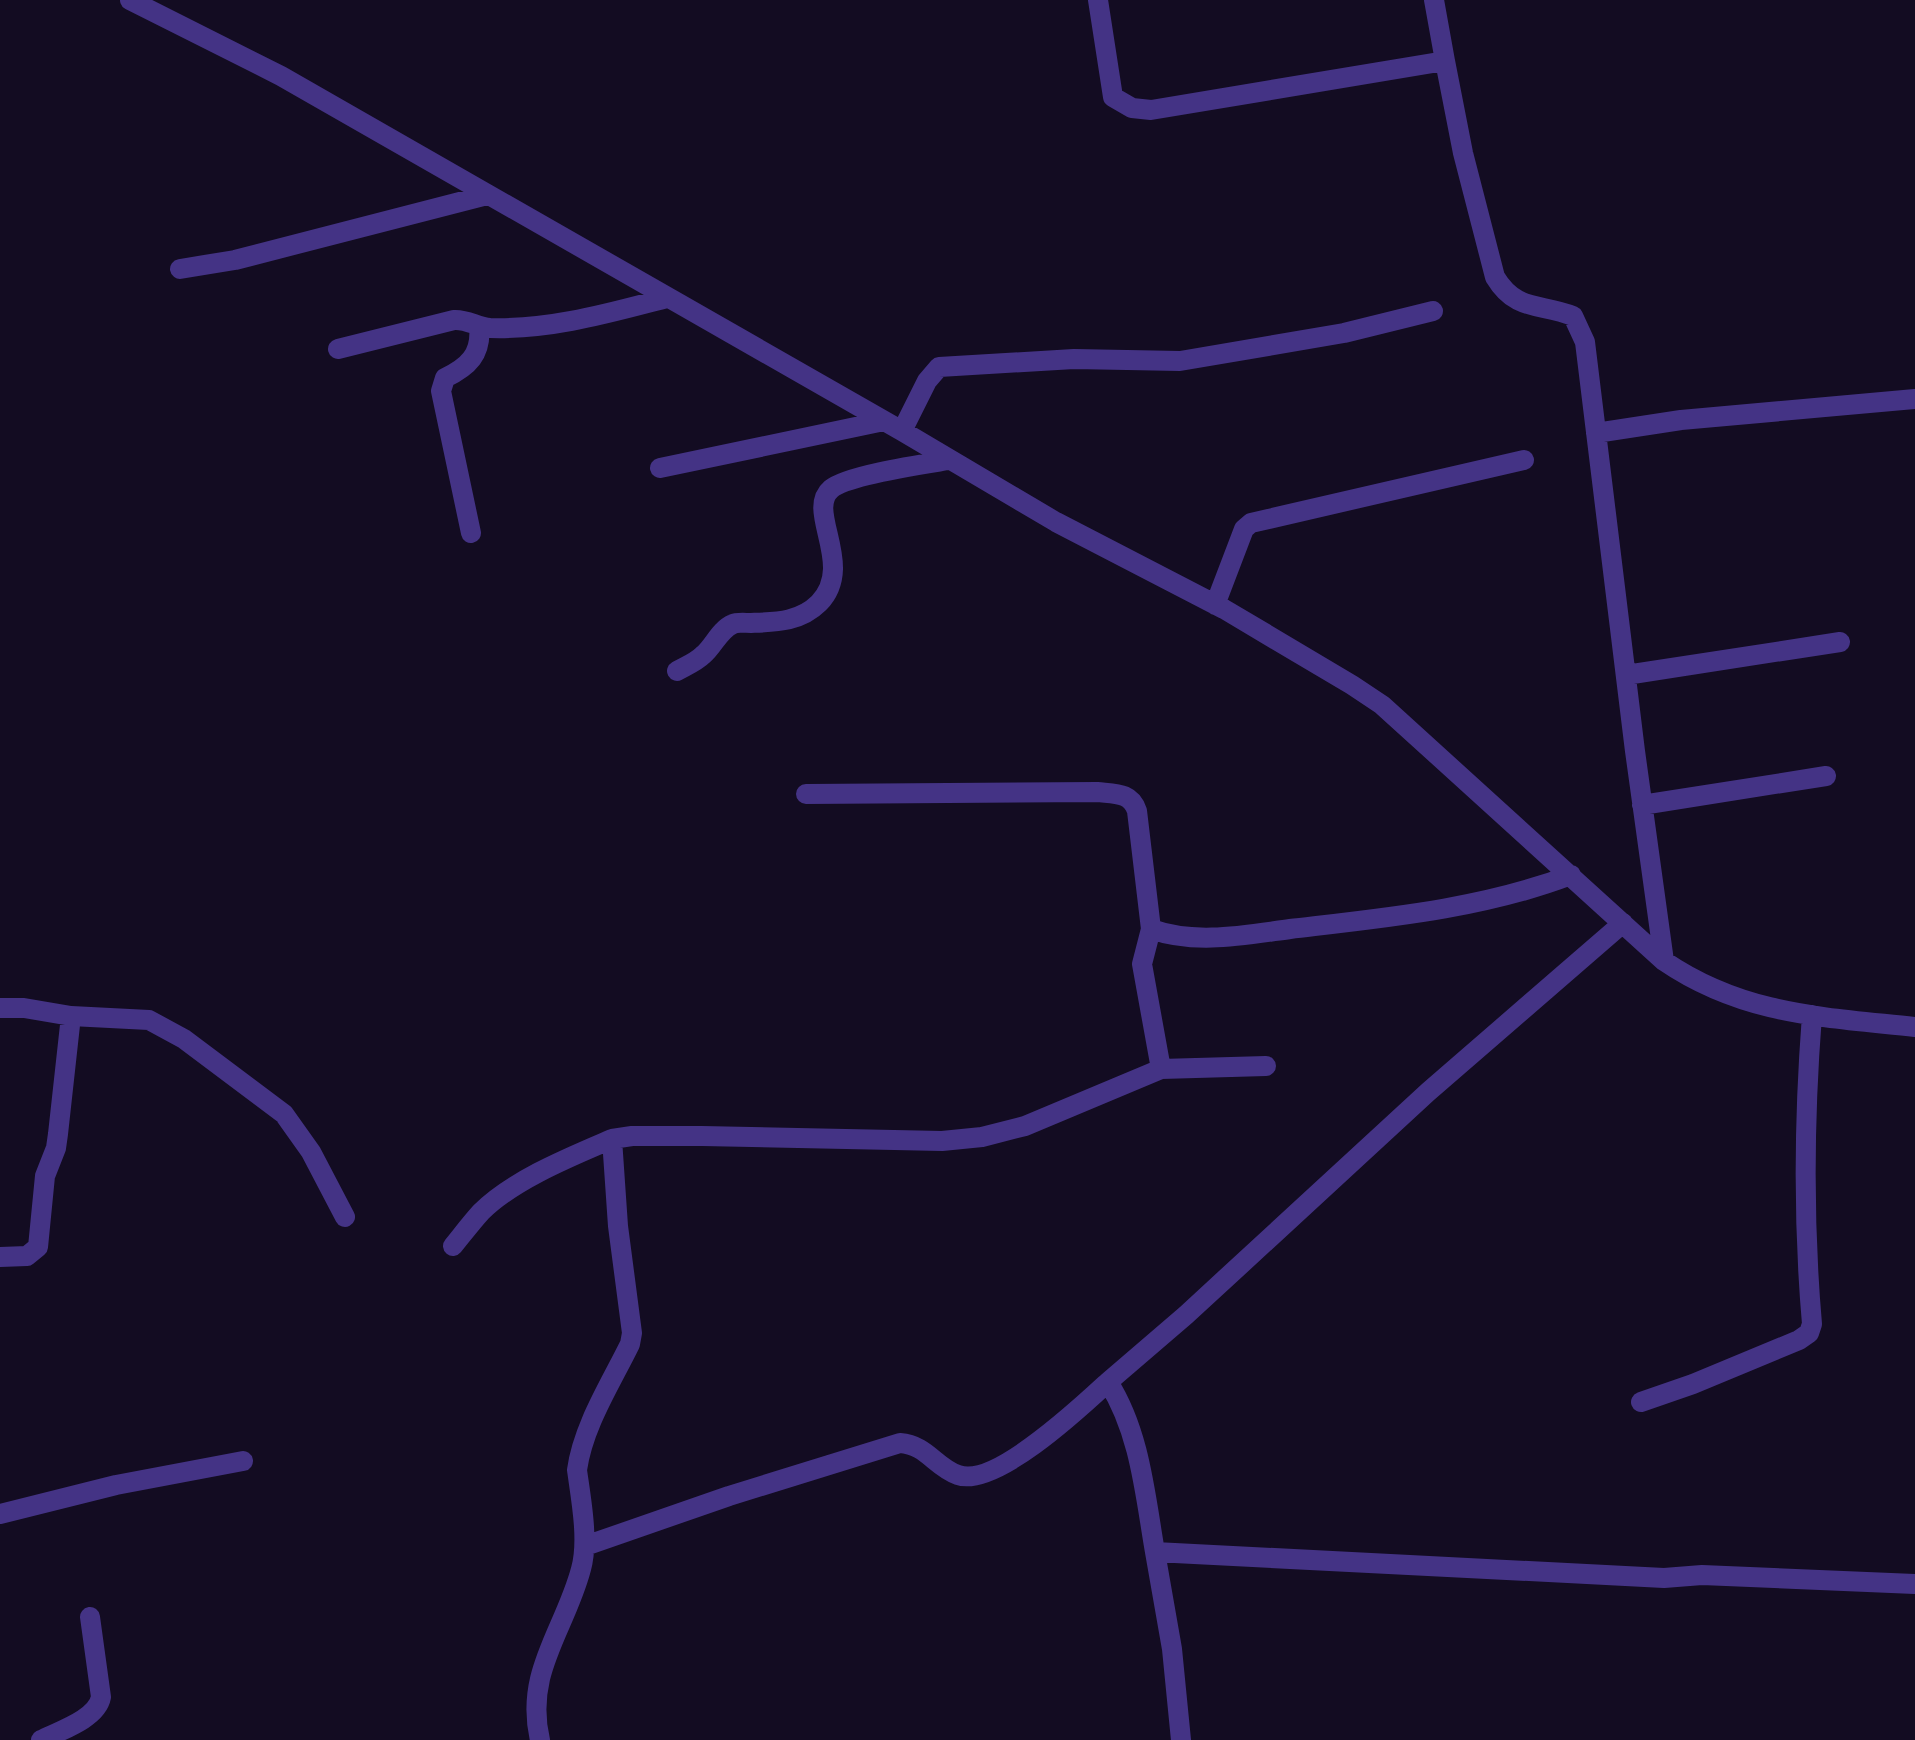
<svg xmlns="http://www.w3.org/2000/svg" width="1915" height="1740" font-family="Cabin,sans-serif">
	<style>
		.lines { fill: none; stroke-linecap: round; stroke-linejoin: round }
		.minor { stroke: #443385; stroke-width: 20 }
	</style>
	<rect width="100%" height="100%" fill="#130c22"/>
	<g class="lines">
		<!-- minor -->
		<path class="minor" d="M130,0L281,76L902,431L1056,522L1224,609L1352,685L1382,705L1664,961C1743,1015 1823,1017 1915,1027
			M1098,0L1113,97L1132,108L1151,110L1445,61L1434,0
			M1445,61L1463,153L1495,277C1516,312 1540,303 1573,316L1585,342L1635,751L1664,961
			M180,269L235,260L487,195
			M338,349L454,320C467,319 477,327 490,328C551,330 609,313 667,298
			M902,431L927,381L939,367L1074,359L1180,361L1344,333L1433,311
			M1596,433L1681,420L1915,399
			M660,468L884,421
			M471,533L441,391L445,378C468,367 482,354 479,327
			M1215,605L1244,529L1251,523L1524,460
			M677,671C686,666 696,662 703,655C714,646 719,630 733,624C737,622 745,623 751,623C776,622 800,622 819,603C856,565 805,511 831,489C847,475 925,464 949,460
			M1626,675L1840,642
			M806,794L1097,792C1115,794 1131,792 1137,811L1151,929
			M1642,805L1826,776
			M0,1008H24L71,1016L58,1134L56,1148L45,1176L38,1247L27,1256L0,1257
			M71,1016L149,1020L184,1039L284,1114L311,1152L345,1217
			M1161,1069L1266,1066
			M453,1246C462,1235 471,1223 481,1212C513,1180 570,1157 612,1139
			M1108,1382L1186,1315L1428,1092L1623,923
			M1641,1402L1693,1384L1799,1340L1809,1333L1812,1324C1803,1221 1804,1118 1812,1015
			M0,1514L116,1485L243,1461
			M585,1546L729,1496L900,1443C927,1445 935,1467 958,1475C995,1488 1082,1406 1108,1382C1140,1432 1145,1494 1155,1552L1664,1578L1702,1575L1915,1584
			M1155,1552L1172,1649L1181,1740
			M41,1740C59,1731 97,1719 101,1697L90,1617
			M540,1740C524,1672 565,1630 581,1569C589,1541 581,1499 577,1470C583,1426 611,1383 630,1344L632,1333L618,1226L612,1139L632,1136H702L942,1141L982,1137L1025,1126L1161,1069L1142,964L1151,929C1195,945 1245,935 1290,929C1384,918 1482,909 1571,875"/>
	</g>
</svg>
